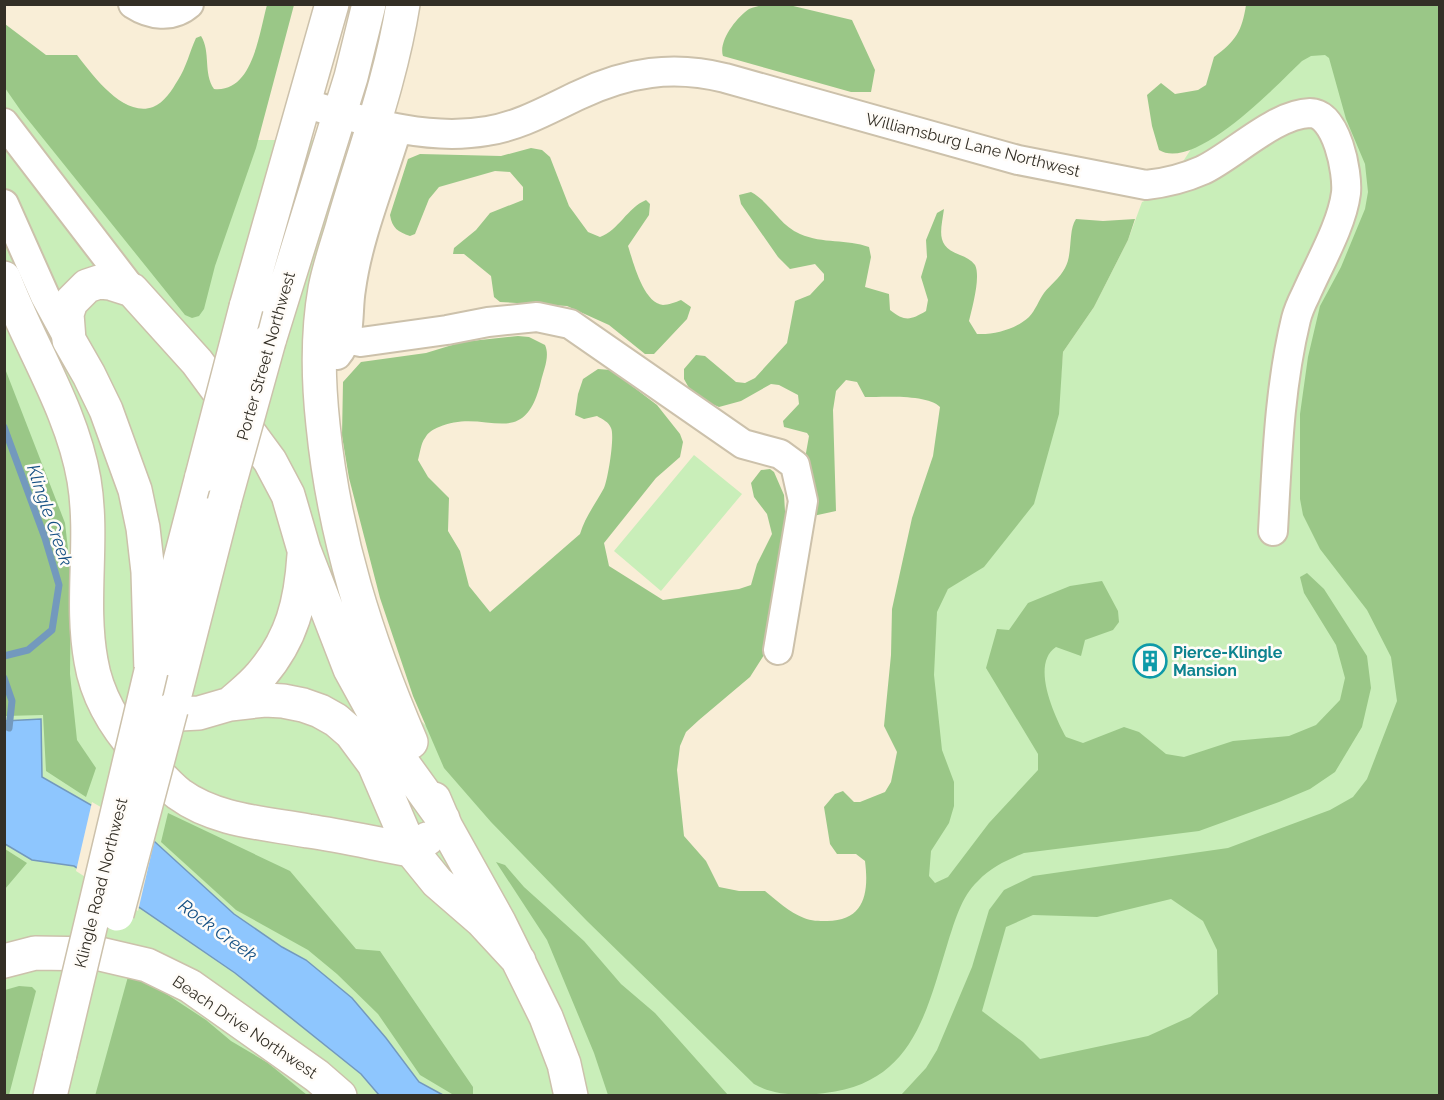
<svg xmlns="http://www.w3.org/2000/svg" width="1444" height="1100" font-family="Raleway,sans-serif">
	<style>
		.green { fill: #c9eeb9 }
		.forest { fill: #9ac787; fill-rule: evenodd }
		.water { fill: #8ec6fe; stroke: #7399bd; stroke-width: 1.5 }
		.pier { fill: #f9eed7 }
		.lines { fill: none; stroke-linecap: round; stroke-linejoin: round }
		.stream { stroke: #7399bd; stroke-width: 7 }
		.street-casing { stroke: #ccc1ab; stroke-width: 32 }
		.secondary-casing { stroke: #ccc1ab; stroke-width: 36 }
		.primary-casing { stroke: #ccc1ab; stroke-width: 36 }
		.street { stroke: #fff; stroke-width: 28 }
		.secondary { stroke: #fff; stroke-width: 33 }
		.primary { stroke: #fff; stroke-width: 33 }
		.secondary-bridge-casing { stroke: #ccc1ab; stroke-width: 36; stroke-linecap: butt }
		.secondary-bridge { stroke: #fff; stroke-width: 33 }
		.labels { text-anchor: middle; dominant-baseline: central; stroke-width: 5; stroke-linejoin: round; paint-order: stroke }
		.street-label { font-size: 16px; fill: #332f26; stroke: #fffcf8 }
		.culture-label { font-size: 16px; font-weight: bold; fill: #0d838f; stroke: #fffcf8; text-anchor: start }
		.water-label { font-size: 18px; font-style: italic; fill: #165184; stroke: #fffcf8 }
	</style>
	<rect width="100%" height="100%" fill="#f9eed7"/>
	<!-- green -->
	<path class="green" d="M1302,5H1439V1095H5V31L16,47L194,140H348L330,227L308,310L369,671L444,743L648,927L889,921L919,643L1061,376L1063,352L1094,307L1128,240L1142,202L1162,194L1224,98Z
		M694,455L742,494L661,591L614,551Z"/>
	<!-- forest -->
	<path class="forest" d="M267,5H294L256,148L215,266L204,309L199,316L192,318L185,315L21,111L5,88V24L46,55H77C92,74 123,118 153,107C164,103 172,90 178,80C186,68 190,51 196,38L201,36C211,52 203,73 214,89C253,93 259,33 267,5Z
		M763,5H789L852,20L875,70L871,92H851L723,56C718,41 737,17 749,9C753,7 759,6 763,5Z
		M1246,5H1439V1095H901L926,1068L937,1050L972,967L989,910L1004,890L1033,876L1228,848L1330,810L1353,797L1367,779L1397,701L1391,657L1367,610L1320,549L1303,515L1300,499V414L1308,357L1320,306L1341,267L1365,209L1368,192L1365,164L1346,119L1329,58L1325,55L1311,56L1302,61C1278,84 1195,172 1159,150L1152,126L1147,95L1161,83L1175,94L1198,90L1206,85L1214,57C1236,41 1242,31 1246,5ZM1171,899L1203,921L1217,950L1218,994L1190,1017L1148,1036L1040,1059L1023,1042L982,1011L1006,927L1033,915L1097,917Z
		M531,148L542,150L550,157L569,206L588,232L600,237C619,230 627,208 646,200L650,204L649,215L628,246C633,261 643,303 663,305C668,305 676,302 681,300L691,307L687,319L654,354H645L609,325L567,306L500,302L494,297L491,276L464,254H453L454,248L476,230L490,213L523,200V187L510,172L495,171L439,187L429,199L415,234L410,236C398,232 392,228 390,215L408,159L420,154L501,156Z
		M751,192C770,202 779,225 800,234C823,244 847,239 869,247L871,257L865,287L889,294L890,310C905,322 911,320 926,311L928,300L921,277L927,257L926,240L937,213L944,209C941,231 935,246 960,255C966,257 971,260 975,265C981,277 972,308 969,321L977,334C995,335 1016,329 1029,317C1035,311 1039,300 1044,293C1050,285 1060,278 1065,268C1073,254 1068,230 1076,219L1103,221L1135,219L1128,240L1094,307L1063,352L1059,414L1034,504L984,567L948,589L937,612L934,675L942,750L954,782V806L949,823L931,851L929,876L935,883L948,877L989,823L1038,770V754L986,668L997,629L1009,630L1028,603L1070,586L1102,581L1118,611L1119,622L1113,630L1085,640L1081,656L1056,647C1030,664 1055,717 1066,737L1083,743L1124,727L1139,732L1166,754L1184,757L1233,741L1289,736L1316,725L1340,700L1345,678L1336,645L1304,593L1300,577L1307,573L1324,589L1367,656L1371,688L1362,727L1335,772L1310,789L1279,802L1199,831L1024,853C1007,860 991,867 978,881C961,897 955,921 948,942C926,1013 913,1083 825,1093C802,1096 774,1096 754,1084L587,921L491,822L444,768L413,696L380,598L349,478L342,436L343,382L361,362L426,353L462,342L518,336L529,337L545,345C550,356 544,369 541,381C524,454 486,406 439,427C434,429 428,432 425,438C421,443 420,453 418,460L428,477L449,498L448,531L460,551L469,586L490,612L580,534C585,517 596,503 604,488C608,479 615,436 611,428C609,422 602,419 597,416L584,419L575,415L578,394L583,379L598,369L611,370L657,405L680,434L683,442L680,457L656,478L604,543L609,566L663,600L739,589L751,585L757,564L772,534L767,514L754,497L751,483L761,470L770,469L774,472L784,495L786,527L769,647L750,677L699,720L686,732L680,746L677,770L684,836L706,861L719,887L739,891H765C777,901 789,912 804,918C811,921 819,921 827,921C865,921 869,892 865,861L856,854H837L830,844L824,807L835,794L843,791L854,802H860L885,792L891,782L897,752L884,726L891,655L892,609L912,518L933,456L940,407C928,394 884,397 865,397L857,382L846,380L836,391L833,410L836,511L813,516L804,464L809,436L807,433L784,427L783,421L799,404L798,395L779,385L771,384L741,401L719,407L703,400L689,388L684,379V369L696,355L705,356L736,382L745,383L755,378L787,343L795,301L810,295L824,280V274L815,264L790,269L778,257L741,204L739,195Z
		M4,366L65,523L71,576L70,674L77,740L96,768L86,797L46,771L43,715L5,716Z
		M168,813L290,871L356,949L380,951L473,1087V1095L452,1094L420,1075L378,1014L337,974L308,950L236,910L161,842Z
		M5,849L27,863L5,889Z
		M496,862L505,865L524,887L584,941L621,984L655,1013L728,1095H608L594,1053L547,940Z
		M133,972L206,1020L231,1041L268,1063L307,1095L95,1096L129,973Z
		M19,986L32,987L36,991L9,1095H5V990Z"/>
	<!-- water -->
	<path class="water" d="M41,719L42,777L154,841L234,914L282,947L306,960L352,998L386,1038L419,1082L443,1095H379L361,1074L235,973L140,908L74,866L32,860L5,844L4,721Z"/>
	<!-- pier -->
	<path class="pier" d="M92,802L155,838L138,911L76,871Z"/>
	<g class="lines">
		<!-- stream -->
		<path class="stream" d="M4,427L45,538L59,585L52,630L28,650L4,656
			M4,678L12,701L9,728"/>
		<defs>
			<path id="street" d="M133,4C150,15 172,19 189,4
				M304,103C362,120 424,142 487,131C520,126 549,109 579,95C627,72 673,65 725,78L1018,160L1146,185C1165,183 1185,178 1203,170C1234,155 1275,114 1310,113C1337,113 1348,173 1346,193C1342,225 1319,264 1306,294C1302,302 1298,311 1296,319C1279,389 1277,460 1273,531
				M4,123L132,290
				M4,204L45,296L69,340
				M346,339L361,342L447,330L488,322L537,317L570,324L743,444L780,454L795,465L803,501L778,650
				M337,355C352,338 347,311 351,289C358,236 382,180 397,129"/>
			<path id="secondary" d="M246,307L332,4
				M269,341L351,77L369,4
				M155,657L202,476
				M171,710L224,503
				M50,1096L60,1054"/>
			<path id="primary" d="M403,4C391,81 363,154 342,228C336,248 329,268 325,289C317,334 318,379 323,425C334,536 367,640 411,742
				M4,278C29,345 72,409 84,480C94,540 80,601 91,661C97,697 116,728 141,755C153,768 165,783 179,794C216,821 265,823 308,831C343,836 377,844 411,850L427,839
				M230,704C240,695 252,686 261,675C292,639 301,602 304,555
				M434,799L446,827L499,922L546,1017L564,1064L571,1096
				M443,819L399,758L350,669L304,550L288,495L270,461L197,362L132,290L110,283L99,282L87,286L71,302L67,314L69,340L89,375L106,410L135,490L143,528L148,572L151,671L159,692L171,710L180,714L199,713L230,704L265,700L283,701L303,705L320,711L336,720L351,733L374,764L411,850L437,882L482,921L519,961
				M4,961L35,953L100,954L147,965L190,986L317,1076L340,1096"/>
		</defs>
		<!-- street casing -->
		<use href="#street" class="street-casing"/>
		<!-- secondary casing -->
		<use href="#secondary" class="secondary-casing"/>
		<!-- primary casing -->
		<use href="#primary" class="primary-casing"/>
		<!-- street -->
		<use href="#street" class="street"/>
		<!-- secondary -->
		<use href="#secondary" class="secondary"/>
		<!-- primary -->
		<use href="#primary" class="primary"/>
		<defs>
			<path id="secondary-bridge" d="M202,476L246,307
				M224,503L269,341
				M117,914L171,710
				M60,1054L151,671"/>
		</defs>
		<!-- secondary-bridge casing -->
		<use href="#secondary-bridge" class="secondary-bridge-casing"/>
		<!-- secondary-bridge -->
		<use href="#secondary-bridge" class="secondary-bridge"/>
	</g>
	<!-- icons -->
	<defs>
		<symbol id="building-ring" viewBox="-11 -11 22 22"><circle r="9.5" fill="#fffcf8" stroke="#0f9aa8" stroke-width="1.5"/><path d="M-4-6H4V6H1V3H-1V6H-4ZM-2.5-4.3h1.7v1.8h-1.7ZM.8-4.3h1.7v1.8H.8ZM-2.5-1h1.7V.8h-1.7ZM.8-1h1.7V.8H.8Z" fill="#0f9aa8"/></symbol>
	</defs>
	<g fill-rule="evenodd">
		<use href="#building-ring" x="1131" y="642" width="38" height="38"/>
	</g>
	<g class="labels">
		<!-- street labels -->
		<g class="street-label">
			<text transform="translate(973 145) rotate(14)">Williamsburg Lane Northwest</text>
			<text transform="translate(266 356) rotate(-74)">Porter Street Northwest</text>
			<text transform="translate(101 883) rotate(-76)">Klingle Road Northwest</text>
			<text transform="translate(245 1027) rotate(34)">Beach Drive Northwest</text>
		</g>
		<!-- culture labels -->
		<g class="culture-label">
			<text x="1173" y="652">Pierce-Klingle<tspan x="1173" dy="18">Mansion</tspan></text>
		</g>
		<!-- water labels -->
		<g class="water-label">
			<text transform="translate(50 515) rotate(71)">Klingle Creek</text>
			<text transform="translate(218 930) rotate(36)">Rock Creek</text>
		</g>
	</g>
	<!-- border -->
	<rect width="1444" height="1100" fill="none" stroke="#332f26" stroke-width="12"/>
</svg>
